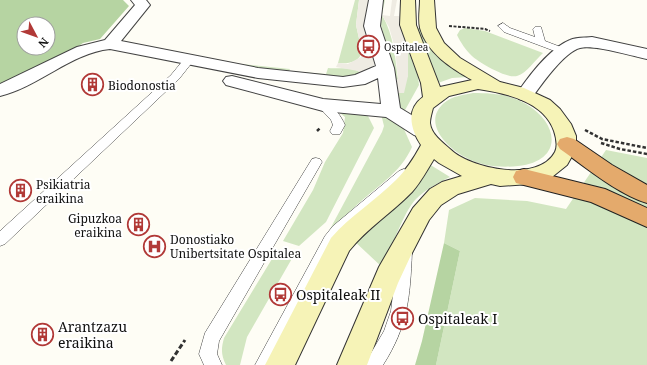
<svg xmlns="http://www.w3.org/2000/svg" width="647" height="365" font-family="'Noto Serif',serif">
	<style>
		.green { fill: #d2e6c1 }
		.forest { fill: #b6d4a2; fill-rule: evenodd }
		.plaza { fill: #efece3 }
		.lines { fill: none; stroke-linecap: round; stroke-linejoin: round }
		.service-casing { stroke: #434343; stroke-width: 1 }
		.minor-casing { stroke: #434343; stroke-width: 2 }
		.secondary-casing { stroke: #323232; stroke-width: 2 }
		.motorway-casing { stroke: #212121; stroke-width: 2 }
		.path-far2 { stroke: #323232; stroke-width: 2; stroke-dasharray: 3 1.5; stroke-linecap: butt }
		.path-far1 { stroke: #323232; stroke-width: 2.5; stroke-dasharray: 3.5 2; stroke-linecap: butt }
		.path { stroke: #323232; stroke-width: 3; stroke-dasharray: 5 2.5; stroke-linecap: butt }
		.service { fill: #fff; fill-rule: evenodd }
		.minor { fill: #fff; fill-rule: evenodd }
		.secondary { fill: #f6f3b7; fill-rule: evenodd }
		.motorway { fill: #e4aa6c; fill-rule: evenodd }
		.labels { text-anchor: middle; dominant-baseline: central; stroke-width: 4; stroke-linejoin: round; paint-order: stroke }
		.far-poi-label { font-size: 10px; fill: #101010; stroke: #fff; text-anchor: start }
		.poi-label { font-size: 12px; fill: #101010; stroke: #fff; text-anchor: start }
		.near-poi-label { font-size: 14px; fill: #101010; stroke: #fff; text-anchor: start }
	</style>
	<rect width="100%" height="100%" fill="#fefdf5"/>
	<!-- green -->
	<path class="green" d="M355,0H359L356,25L362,52C359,63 347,64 338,63Z
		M383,0H385L382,15C394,36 395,56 398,80L390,82L391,67L389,54L381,25Z
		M417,28H421C434,55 443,62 468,77L452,78L438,83Z
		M465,28L485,31L543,53C535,60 527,73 517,76C507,79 480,63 472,56C465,49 461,43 457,35L460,30Z
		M408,50L418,76L419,85L404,112L402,113L392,93L408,76Z
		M242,64L290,69L289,71L326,74L328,68C338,69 354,66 361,73L348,77L336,76L259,68Z
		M473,93C491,93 510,94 526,104C560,124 563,161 518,166C500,168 480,166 465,157C446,147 422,122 444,103C452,96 463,95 473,93Z
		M336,110L366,112L374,128L326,222L299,246L283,241L313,190L325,162L343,133L345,117Z
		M381,114L403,127L412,147C401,172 379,185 359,203C349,212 339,222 329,231L382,132L384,126Z
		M606,150L647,158V365H436L460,251L444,243L449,210L475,198L527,201L566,209Z
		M429,164L450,177C438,183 426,189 416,199C404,211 390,251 383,268L352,239Z
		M278,249L294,255L247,337L240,365H226C221,355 221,349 224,338Z"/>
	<!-- forest -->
	<path class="forest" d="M0,0H123L129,6L100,39L83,43L64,56L0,84ZM24,24H48V48H24Z
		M444,243L460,251L436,365H415L422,341Z"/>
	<!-- plaza -->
	<path class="plaza" d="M359,0H370L375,60V63L370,70L361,73L358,71L336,67L338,63L348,64L361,57L362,52L356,25Z
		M392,0H397L394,16H399L400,26L408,50V76L404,93H392L390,82L398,79L395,48L389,27L382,15L390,16Z"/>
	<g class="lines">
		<defs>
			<path id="service" d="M503,23L510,28L535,37L533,29L535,27H541L545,41L566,49L568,51L566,53H560L504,32L498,26Z
				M189,57L194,60L179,79L5,244L0,246V231L171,75L185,58Z
				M323,102C333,104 341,116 345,125L340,134H332L330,131L333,125L331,120L317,105L319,103Z
				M316,158L320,159L322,162L219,341L217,354L222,365H204L199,354L205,333L312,159Z
				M404,169L409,171L410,174L409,177L343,234L335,244L273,365H255L325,236L333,226L399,171Z
				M405,246L410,248L412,252C410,297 408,326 383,365H364L384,331L391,311L398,252L400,248Z"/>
			<path id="minor" d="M131,0H146L150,5L121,41L258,68L343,77L355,75L376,66L364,26L369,0H383L380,26L394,68L400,108L428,125L431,130L428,135L421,137L414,135L386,117L323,111L226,85L223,81L226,77L232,76L323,99L381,104L378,78L365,84L343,87L258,78L110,49C71,53 38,87 0,96V84L77,47L105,40L135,5Z
				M592,37L647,49V59C632,56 593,44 580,48C564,52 541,85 531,99L525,101L519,99L516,95C528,77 550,48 570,40C577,37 585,38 592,37Z"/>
			<path id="secondary" d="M401,0H415L416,25L440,87L472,80C451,68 427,53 420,28C418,19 420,9 420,0H434L436,28L444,43L460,58L500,82L524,88L550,100L560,109L571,124L576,136V149L567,165L552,177L530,184L500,186L491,184L458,194L441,205L429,220L412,253L398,283L367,365H337L379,267L413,208L430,189L442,182L462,176L439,163L434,159C427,170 421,182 412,192C392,213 367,228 349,251L295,365H265L331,238C350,216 375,201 396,180C406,170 414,158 421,145C411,130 405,110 423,97L421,83L400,25ZM478,89C505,93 544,101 554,131C556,137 558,146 555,152C539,183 470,169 450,149C442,142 431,134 430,123C430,118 432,112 433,108L449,96Z"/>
			<path id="motorway" d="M567,137L574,139L612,165L647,185V203C619,195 584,166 560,149L557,144L560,139Z
				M524,169L605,189L647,208V227L591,202L516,183L513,177L516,171Z"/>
		</defs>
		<!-- service casing -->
		<use href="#service" class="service-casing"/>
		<!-- minor casing -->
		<use href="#minor" class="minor-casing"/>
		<!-- secondary casing -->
		<use href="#secondary" class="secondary-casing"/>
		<!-- motorway casing -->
		<use href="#motorway" class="motorway-casing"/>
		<!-- path-far2 -->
		<path class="path-far2" d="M449,26L485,29L490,31"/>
		<!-- path-far1 -->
		<path class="path-far1" d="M585,130L602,139L647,148
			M317,131L320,128
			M601,143L620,149L647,154"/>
		<!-- path -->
		<path class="path" d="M171,361L185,340"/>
		<!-- service -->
		<use href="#service" class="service"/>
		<!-- minor -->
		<use href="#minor" class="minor"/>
		<!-- secondary -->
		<use href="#secondary" class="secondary"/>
		<!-- motorway -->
		<use href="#motorway" class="motorway"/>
	</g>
	<!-- icons -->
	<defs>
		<symbol id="bus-ring" viewBox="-11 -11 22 22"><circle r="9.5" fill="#fff" stroke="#b13937" stroke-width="1.5"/><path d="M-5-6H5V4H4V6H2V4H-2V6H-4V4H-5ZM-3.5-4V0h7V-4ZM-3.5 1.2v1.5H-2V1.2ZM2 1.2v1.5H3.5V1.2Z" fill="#b13937"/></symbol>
		<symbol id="building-ring" viewBox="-11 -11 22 22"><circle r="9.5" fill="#fff" stroke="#b13937" stroke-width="1.5"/><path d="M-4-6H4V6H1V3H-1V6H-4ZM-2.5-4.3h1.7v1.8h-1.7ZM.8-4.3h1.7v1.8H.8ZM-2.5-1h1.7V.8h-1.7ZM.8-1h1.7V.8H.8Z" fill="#b13937"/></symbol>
		<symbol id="hospital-ring" viewBox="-11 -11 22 22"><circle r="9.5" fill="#fff" stroke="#b13937" stroke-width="1.5"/><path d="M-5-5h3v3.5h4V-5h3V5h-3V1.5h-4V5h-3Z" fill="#b13937"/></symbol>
	</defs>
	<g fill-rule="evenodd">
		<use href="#bus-ring" x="356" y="34" width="25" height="25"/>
		<use href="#building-ring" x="80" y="72" width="25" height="25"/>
		<use href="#building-ring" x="8" y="178" width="25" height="25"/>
		<use href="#building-ring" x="126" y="212" width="25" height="25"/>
		<use href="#hospital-ring" x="142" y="234" width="25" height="25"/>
		<use href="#bus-ring" x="268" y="282" width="25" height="25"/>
		<use href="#bus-ring" x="390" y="306" width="25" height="25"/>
		<use href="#building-ring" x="30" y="322" width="25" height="25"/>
	</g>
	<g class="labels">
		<!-- far-poi labels -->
		<g class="far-poi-label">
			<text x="384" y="47">Ospitalea</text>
		</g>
		<!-- poi labels -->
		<g class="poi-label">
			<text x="108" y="85">Biodonostia</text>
			<text x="36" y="184">Psikiatria<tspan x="36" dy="14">eraikina</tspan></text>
			<text x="122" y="218" text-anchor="end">Gipuzkoa<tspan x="122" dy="14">eraikina</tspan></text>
			<text x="170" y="239">Donostiako<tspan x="170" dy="14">Unibertsitate Ospitalea</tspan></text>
		</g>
		<!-- near-poi labels -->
		<g class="near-poi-label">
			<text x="296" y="294">Ospitaleak II</text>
			<text x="418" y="318">Ospitaleak I</text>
			<text x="58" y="326">Arantzazu<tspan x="58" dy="16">eraikina</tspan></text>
		</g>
	</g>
	<!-- north arrow -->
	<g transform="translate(36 36) rotate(131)"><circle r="19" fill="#ffffff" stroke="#9f9f9f"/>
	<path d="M0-3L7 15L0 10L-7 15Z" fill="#b13937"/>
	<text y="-6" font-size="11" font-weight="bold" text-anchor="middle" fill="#101010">N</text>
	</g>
</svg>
